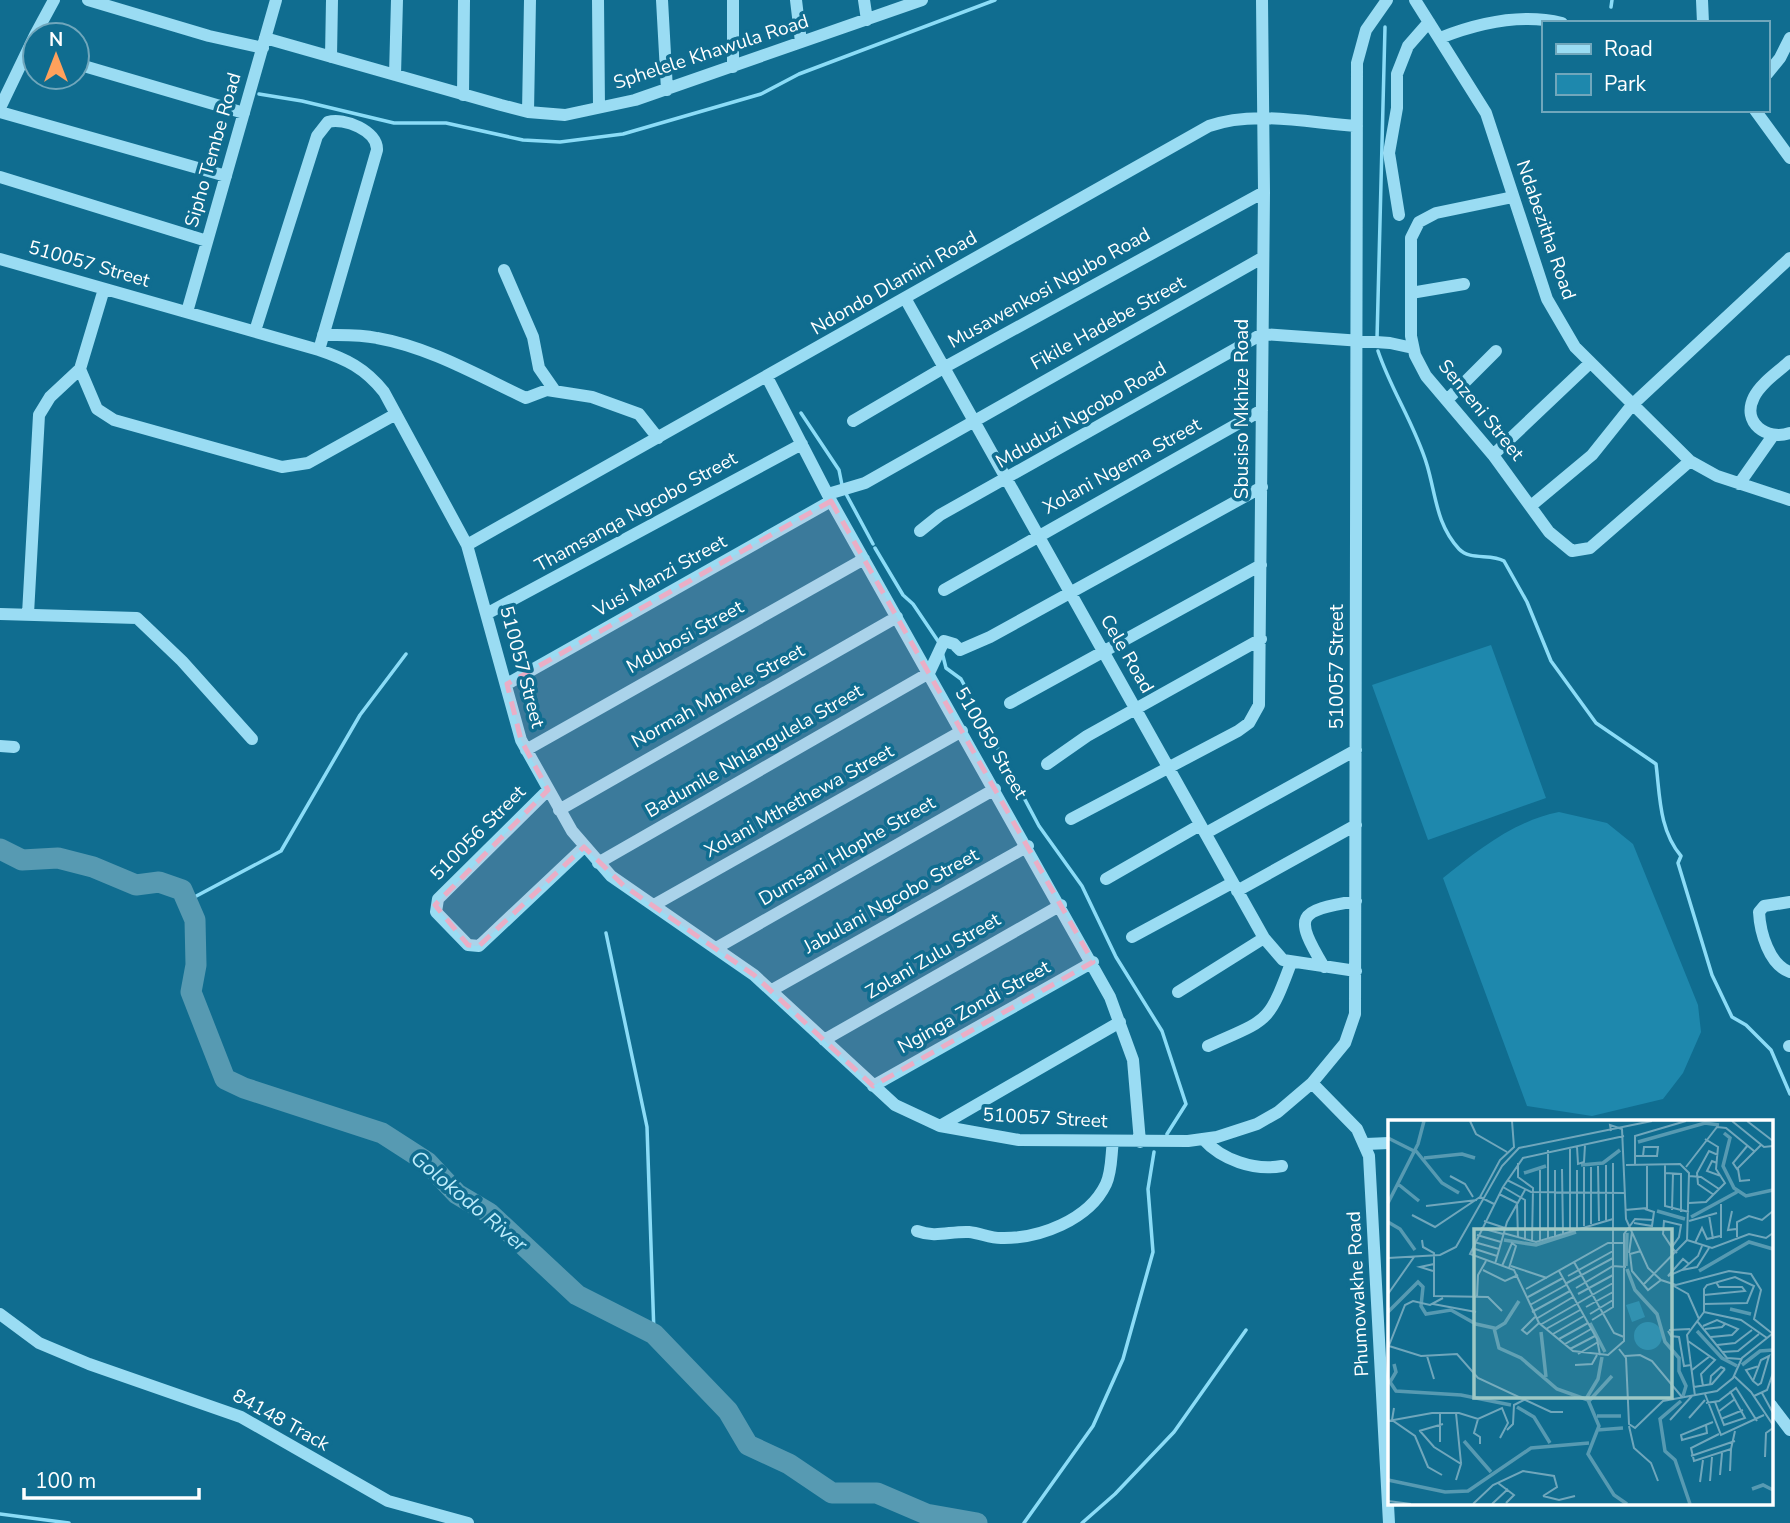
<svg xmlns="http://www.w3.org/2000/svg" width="1790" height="1523" font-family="'Nunito Sans',sans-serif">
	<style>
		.green { fill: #1e88ad }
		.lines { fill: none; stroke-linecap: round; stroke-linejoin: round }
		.stream { stroke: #8bdcf7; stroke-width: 3.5 }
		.river { stroke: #579ab2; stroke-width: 21 }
		.minor { stroke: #9adcf3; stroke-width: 12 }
		.marked { fill: #eaaec6; fill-opacity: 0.2; stroke: #eaaec6; stroke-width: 5; stroke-dasharray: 14 9; stroke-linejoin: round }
		.labels { text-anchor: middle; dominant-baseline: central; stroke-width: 7; stroke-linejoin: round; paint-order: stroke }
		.street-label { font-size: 19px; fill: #fff; stroke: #106d90 }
		.water-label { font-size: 21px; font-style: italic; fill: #bcecfb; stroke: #106d90 }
		.inset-river { fill: none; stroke: #579ab2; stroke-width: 3.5 }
		.inset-road { fill: none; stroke: #70a7bc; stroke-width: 2 }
		.view { fill: #9fc8c5; fill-opacity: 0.15; stroke: #9fc8c5; stroke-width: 3.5 }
		.inset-edge { fill: none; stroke: #fff; stroke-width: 3.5 }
	</style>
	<rect width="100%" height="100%" fill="#106d90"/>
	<!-- green -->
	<path class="green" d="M1491,645L1546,798L1428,840L1372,685Z
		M1559,812L1607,823L1633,844L1698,1005L1701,1032L1683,1073L1663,1099L1592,1116L1527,1106L1443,878C1478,850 1514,821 1559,812Z"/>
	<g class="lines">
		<!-- stream -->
		<path class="stream" d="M1611,7L1612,0
			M259,94L302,101L394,123H446L523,140L560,142L623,134L761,94L799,74L995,0
			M1377,339L1385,27
			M1378,351C1391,390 1415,425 1427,465C1436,495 1436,524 1459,549C1470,561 1491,553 1504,561L1527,602L1551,661L1596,723L1656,764C1660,796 1659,830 1681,856L1678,863L1712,975L1732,1017L1746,1025L1771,1050L1790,1094
			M801,413L839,470L842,485
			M845,492L873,544
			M875,548L903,595L913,604L938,641
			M942,652L946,668L961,679L1039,826L1082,886L1116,957L1162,1031L1186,1104L1167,1134
			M187,901L281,851L360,715L406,654
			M606,933L647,1127L654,1334
			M0,1514L69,1523
			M1024,1523L1093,1426L1123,1359L1153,1252L1148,1189L1154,1152
			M1082,1523L1115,1494L1174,1432L1246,1330"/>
		<!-- river -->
		<path class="river" d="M0,849L22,860L58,858L93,867L136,885L159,882L182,890L195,920L196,965L191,992L225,1079L244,1088L382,1133L427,1162L457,1194L489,1213L577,1295L654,1334L728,1411L748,1445L789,1464L832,1493H877L926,1514L977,1523"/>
		<!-- minor -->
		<path class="minor" d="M88,0L209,36L263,48
			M598,0L599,107
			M662,0L667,90
			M733,0V67
			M796,0L801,42
			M864,0L867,20
			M1415,0L1486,113L1547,299L1575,347L1690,461L1717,476L1790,500
			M1702,0L1703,23
			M35,35L54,0
			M265,38L501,105L528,112L565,115L635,100L922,0
			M1440,38C1478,23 1521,13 1562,23
			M331,57L332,0
			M77,64L244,113
			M1767,74L1780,58L1790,38
			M395,75L397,0
			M463,95L464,0
			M0,108L35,35
			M1755,110L1790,158
			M0,112L226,176
			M528,112L530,0
			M0,177L207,241
			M1513,197L1436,213L1419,222L1411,238V336L1415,355L1426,376L1493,455L1549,532L1572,551L1590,548L1690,461
			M1399,215L1389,153L1397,108V74L1408,46L1429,22
			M0,259L319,350C346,359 365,368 384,392L467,545L521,740L572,831L611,876L754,975L895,1105L940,1126L1019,1140L1188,1141L1217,1137L1257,1124L1278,1112L1312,1083L1345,1043L1355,1014L1357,63L1366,30L1387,0
			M504,270L533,337L539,368L555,391
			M1411,293L1464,284
			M905,298L1264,938L1283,960L1356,971
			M187,312L276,0
			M255,331L317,136L328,122C344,117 378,131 377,150L319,350
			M323,335C341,335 359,334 377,338C429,347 479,376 526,398L547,390L592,397L639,414L658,438
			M1790,361C1778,372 1761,383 1754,397C1741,423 1767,441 1790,433
			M80,369L97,409L114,420L282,467L308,463L396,414
			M767,377L831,501L1110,997L1133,1060L1140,1142
			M1447,400L1496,351
			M853,421L945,367L1264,192
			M1493,455L1590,363
			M1739,484L1772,437
			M828,494L865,483L1262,258
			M1532,505L1592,455L1632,405L1790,258
			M920,531L940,515L1262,334L1390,343L1413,348
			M467,545L1209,126C1254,110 1309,123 1357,126
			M944,590L1262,410
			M488,613L802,444
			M0,614L137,618L182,661L252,739
			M28,614L39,415L50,397L80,369L104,289
			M507,684L831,501
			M1010,703L1261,565
			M0,746L14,747
			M526,750L864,559
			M1047,764L1087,736L1261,639
			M548,790L438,899L436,912L468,945L479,946L584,847
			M559,810L897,617
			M1071,819L1238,731L1249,723L1259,705L1264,192L1262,0
			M1206,833L1356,750
			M598,863L929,673L944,641L954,644L960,650L990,637L1262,487
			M1106,879L1200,825
			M1237,891L1356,825
			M1790,902L1764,906L1759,912C1760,932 1769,965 1790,972
			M654,905L962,731
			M1132,937L1232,883
			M718,947L995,789
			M1324,967C1293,915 1297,911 1356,901
			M772,990L1028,846
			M1178,992L1264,938
			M824,1040L1061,905
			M1208,1046C1268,1019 1268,1025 1291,963
			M1789,1046H1790
			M1312,1083L1357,1129L1369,1156L1389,1523
			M873,1086L1093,962
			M940,1126L1120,1022
			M1203,1139C1222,1160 1254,1171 1282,1166
			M1366,1144L1389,1143
			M917,1231C936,1238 950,1231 969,1232C980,1233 990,1238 1001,1238C1039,1239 1089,1220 1106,1184C1112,1171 1111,1155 1113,1141
			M0,1314L39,1343L89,1364L241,1417L388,1501L468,1523
			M1771,1405L1790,1430"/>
	</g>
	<!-- marked area -->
	<path class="marked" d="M831,501L1093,962L873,1086L754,975L624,886L584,847L479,946L468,945L435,905L548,790L521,740L507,684Z"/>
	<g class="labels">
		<!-- street labels -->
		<g class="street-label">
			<text transform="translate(711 52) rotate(-18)">Sphelele Khawula Road</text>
			<text transform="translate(213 150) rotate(-74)">Sipho Tembe Road</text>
			<text transform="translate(1546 230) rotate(71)">Ndabezitha Road</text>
			<text transform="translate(89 264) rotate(16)">510057 Street</text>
			<text transform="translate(894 283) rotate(-30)">Ndondo Dlamini Road</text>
			<text transform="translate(1049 288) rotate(-29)">Musawenkosi Ngubo Road</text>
			<text transform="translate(1108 323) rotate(-29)">Fikile Hadebe Street</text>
			<text transform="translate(1242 409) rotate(-90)">Sbusiso Mkhize Road</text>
			<text transform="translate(1481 410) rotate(51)">Senzeni Street</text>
			<text transform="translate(1081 415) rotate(-30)">Mduduzi Ngcobo Road</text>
			<text transform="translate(1122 466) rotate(-29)">Xolani Ngema Street</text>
			<text transform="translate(636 512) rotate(-29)">Thamsanqa Ngcobo Street</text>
			<text transform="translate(660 576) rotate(-29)">Vusi Manzi Street</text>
			<text transform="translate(685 637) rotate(-29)">Mdubosi Street</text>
			<text transform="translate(1127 654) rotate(60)">Cele Road</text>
			<text transform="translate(522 667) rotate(75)">510057 Street</text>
			<text transform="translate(1337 667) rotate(-90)">510057 Street</text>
			<text transform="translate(718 696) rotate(-29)">Normah Mbhele Street</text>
			<text transform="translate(991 743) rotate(60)">510059 Street</text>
			<text transform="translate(754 751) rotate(-30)">Badumile Nhlangulela Street</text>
			<text transform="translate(799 801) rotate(-29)">Xolani Mthethewa Street</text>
			<text transform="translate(478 833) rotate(-45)">510056 Street</text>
			<text transform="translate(847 851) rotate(-30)">Dumsani Hlophe Street</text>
			<text transform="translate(891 901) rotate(-29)">Jabulani Ngcobo Street</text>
			<text transform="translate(933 956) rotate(-30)">Zolani Zulu Street</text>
			<text transform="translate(974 1007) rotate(-29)">Nginga Zondi Street</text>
			<text transform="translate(1045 1118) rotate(3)">510057 Street</text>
			<text transform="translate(1358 1294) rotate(-93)">Phumowakhe Road</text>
			<text transform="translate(281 1420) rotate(29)">84148 Track</text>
		</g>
		<!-- water labels -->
		<g class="water-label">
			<text transform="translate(469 1201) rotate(40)">Golokodo River</text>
		</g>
	</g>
	<!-- overview -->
	<g transform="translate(1388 1120)">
		<rect width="385" height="385" fill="#106d90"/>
		<path d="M251,181L257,197L244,202L238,185ZM246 216a14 14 0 1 1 28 0a14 14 0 1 1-28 0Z" fill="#1e88ad"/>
		<path class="inset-river" d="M336,13L342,18L335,46L346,68L358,76L385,70M0,18L26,31M250,22L317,3L331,5M28,31L54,63L71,73M36,38L74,34L87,38M193,45L215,43L232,30M136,53L158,46M10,64L31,81M0,83L30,24L36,1M269,91L297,99M303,97L349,72M0,102L12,109L27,130M116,120L148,125L188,112M238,146L239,113M239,149L247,170L269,194L277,222L291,238V251L298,266L295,276M311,151L361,122L385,129M342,189L363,194M0,192L30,162L35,167L33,186L38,194L63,190L88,204L106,208L111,228L133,238L169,269L200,280L211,306L200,334L226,375L239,384M202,203L217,232M107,209L117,203L131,181M309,211L334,238L349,246M153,212L158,257M6,244L8,252L2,262L8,271L73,275L123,285M354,245L372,231L385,230M198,279L210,259L214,237M201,281L224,256M293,281L272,299L277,331L287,340L302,384M129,287L146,297L162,323M209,296H233M209,310L235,308M76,321L103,352M0,360L57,372L80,371L143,328L201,323M364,369L375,365L385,370"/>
		<path class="inset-road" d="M82,1L88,14L119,32M344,1L376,27L385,26M359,1L385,21M223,11L222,5L234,9L238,99L260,148L273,160L288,165L341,151L363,154L373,170L366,199L385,214M236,16L135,38L115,67L82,134L126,150L151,203L185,231L220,235L236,221V114L247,99L265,100M360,25L345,43L349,49L373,25M189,27L190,44L196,42L197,25M182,29V111M247,36H269L270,27H256L255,36M130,43V57L145,68L144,122M329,43L324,41L319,51L333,56M277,44V86L301,92M218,45V100M238,45L292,44L301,53L299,120L255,165M247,45V16L298,1M210,46L211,101M196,47V106M203,47V104M298,47L329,7L338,8L366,31M174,49L175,114M350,49L352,61L362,60M152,50V121M167,50V117M189,50V109M277,53L293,54V92M62,56L77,64L85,77M301,56L313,57L331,69M119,60L143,72L237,73M115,67L137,80V120M111,74L129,83L130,118M326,75L310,64L309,53L321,31L330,35M301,83L318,82L337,63L328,49L330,27L317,19M106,84L92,77L112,40L126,27L124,1M38,86L89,80M237,90L259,88V45M284,90L285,53M344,91L340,110L348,109M24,95L47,107L92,77M321,95L325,119M96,101L117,108M301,101L329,93M246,103L264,106L266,92L257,89M93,108L115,114M115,113L148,122L225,99M89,115L113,122M349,117V102L361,96L374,100L385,91M333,118V84M160,119V30M34,120L35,127L46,133V176L100,177L114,191M299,120L324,128L361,114L378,118L385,113M86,122L111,129M307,123L314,108L319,119L332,116M284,127L291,117L293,105L276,101L275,114L285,129L289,133M84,128L109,136M253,131L242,134L244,151L260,170L273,160M241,133L244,112M0,138L52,135L68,127L114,46L131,28L264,1M186,142L226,213L236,217M107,144L119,102L137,70M301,144L295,139L280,156L294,150L310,136L314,126M114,146L124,123L128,126L121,148M123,146L159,158M95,150L117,161L130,155M294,150L309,147L321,128M45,151L32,147L46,144M171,151L209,219L212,235M180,156L225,131M177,164L225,138M284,165L300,174L311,199M188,168L225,146L238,147M138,169L220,123H236M0,174L26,137M190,174L225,155M316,175L357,171L354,167H331L328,162M89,177L90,155L98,141M140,177L175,158M45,184L88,192M142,185L178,165M198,187L225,172M144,192L182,171M316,192V169L319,165L347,157L366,166L359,183L316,184M316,192L353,200L379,218M202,194L225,180M147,197L134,210L139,214L151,203M148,199L185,177M204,200L225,187V43M309,201L339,238L353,239M152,205L225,163M315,206L329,200L350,209L344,215L323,217M158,209L192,190M317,209L334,207L338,203M281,210L302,209M280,211L283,216L291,217L296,246L303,245M165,214L196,196M171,219L200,203M300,221L327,240L313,254L315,266M177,224L203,209M329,225L347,223L364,210M1,226L33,236L69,234L90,258L163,292H175M0,228L17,185L25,181L42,185L55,178M182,229L207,216M231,229L238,238L241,304L247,308L275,281L329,271L345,258L354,238L384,214M334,232L350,231L371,214M190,234L210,222M39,236L46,259M237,236L252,235L264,241L294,277M381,236L373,263L370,265L365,261L373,240ZM187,245L204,244L209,235M304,250L322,236M346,256L363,272L385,305M365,261L358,250L371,246M322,265L323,256L333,247L337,249M306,267L324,264L337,249M374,273L385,293M317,274L333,315L376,295M307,276L299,215L316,192M366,276L379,270L385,253M327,282L336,305L357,298L342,271M318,283L331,281L348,268L369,301M6,288L4,300L27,316L40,347L54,355M330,292L347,279M68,293L73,343M52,294V322M301,298L317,280M90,299L86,313L92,317V324M333,299L355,290M282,300L304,276M0,301L44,293H71L90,299L114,288L120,303L112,318M318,305L319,313L294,320L293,315L325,302M241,306L246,328L263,343L270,361M119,310L125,304L126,285L138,279M31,311L55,304M32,311L46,327L73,344L68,360M331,314L303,328L306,341L343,329L347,311M303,336L347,321M377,337L378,313L385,308M342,351L343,329M332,355L334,333M322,361L324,337M312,362L315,340M110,363L126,375L118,383M155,376L171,380L187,376M0,381L23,384M85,384L105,365L135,351L166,356L169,367L155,376M104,384L120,369"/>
		<path class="view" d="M86,109H284V278H86Z"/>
		<rect width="385" height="385" class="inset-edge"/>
	</g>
	<!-- legend -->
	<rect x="1542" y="21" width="228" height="91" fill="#106d90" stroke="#70a7bc" stroke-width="2"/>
	<rect x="1556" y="44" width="35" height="10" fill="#9adcf3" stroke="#70a7bc" stroke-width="2"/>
	<text x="1604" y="56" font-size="21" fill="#ffffff">Road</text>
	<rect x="1556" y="74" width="35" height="21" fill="#1e88ad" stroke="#70a7bc" stroke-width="2"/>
	<text x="1604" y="91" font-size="21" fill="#ffffff">Park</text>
	<!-- north arrow -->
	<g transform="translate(56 56)"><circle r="33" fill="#106d90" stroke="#70a7bc" stroke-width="2"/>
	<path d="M0-5L12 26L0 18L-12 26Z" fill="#ffa15c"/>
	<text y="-10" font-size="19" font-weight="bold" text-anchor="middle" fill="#ffffff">N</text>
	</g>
	<!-- scale -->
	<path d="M24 1488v10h175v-10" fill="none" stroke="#ffffff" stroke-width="3.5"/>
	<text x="35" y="1488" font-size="21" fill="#ffffff" stroke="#106d90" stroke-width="5" paint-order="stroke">100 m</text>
</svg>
